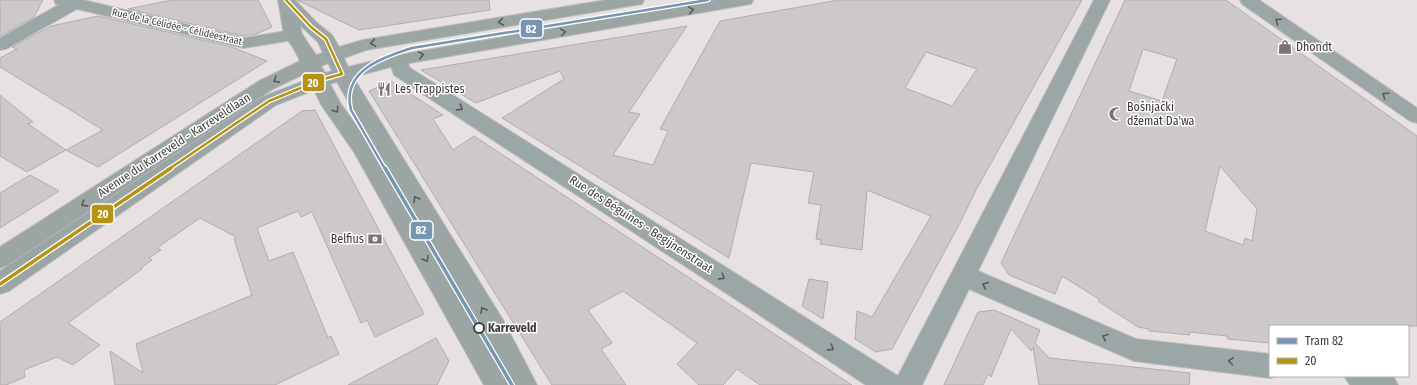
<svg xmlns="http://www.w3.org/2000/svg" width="1417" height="385" font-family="'Fira Sans Condensed',sans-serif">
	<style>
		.building { fill: #cdc9ca; stroke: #b1acad; fill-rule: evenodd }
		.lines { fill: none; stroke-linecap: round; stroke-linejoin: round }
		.street-casing { stroke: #c1bdbe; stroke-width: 2 }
		.secondary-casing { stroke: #c1bdbe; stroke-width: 2 }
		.street { fill: #9ba6a6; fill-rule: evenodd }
		.secondary { fill: #9aa5a4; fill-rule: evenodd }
		.bus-1-far1-casing { stroke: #fff; stroke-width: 5 }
		.bus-1-casing { stroke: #fff; stroke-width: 6 }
		.bus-1-far1 { stroke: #b49315; stroke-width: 2.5 }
		.bus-1 { stroke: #b49315; stroke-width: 3.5 }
		.tram-1-far1-casing { stroke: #fff; stroke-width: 5 }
		.tram-1-casing { stroke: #fff; stroke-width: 6 }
		.tram-1-far1 { stroke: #7896b3; stroke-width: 2.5 }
		.tram-1 { stroke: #7896b3; stroke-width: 3.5 }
		.oneway { stroke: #5a5a5a }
		.oneway2 { stroke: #5b5a5b }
		.stop-dot { fill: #fff; stroke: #3f3a3b; stroke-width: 2 }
		.labels { text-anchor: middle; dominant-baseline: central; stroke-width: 3; stroke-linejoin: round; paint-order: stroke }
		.far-street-label { font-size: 10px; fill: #3f3a3b; stroke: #fff }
		.poi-label { font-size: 12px; fill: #3f3a3b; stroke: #fff; text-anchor: start }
		.street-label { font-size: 12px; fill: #3f3a3b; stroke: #fff }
		.stop-label { font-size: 12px; font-weight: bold; fill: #3f3a3b; stroke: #fff; text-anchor: start }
		.line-badge { stroke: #fff; stroke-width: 1.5 }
		.badge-label { font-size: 11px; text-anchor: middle; font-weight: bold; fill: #fff }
	</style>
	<rect width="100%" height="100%" fill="#e7e1e2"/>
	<!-- building -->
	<path class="building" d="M0,0H43L34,17L0,36Z
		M172,0H258L272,27L256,34L244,36L128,9Z
		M297,0H489L490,10L359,30Z
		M839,0H1082L976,190L960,223L892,349L876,352L855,339L857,311L872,317L931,216L867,190L862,250L820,244L821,240L816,239L821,205L808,203L814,172L751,163L729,258L502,118L564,79L560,71L476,103L421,70L687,26L629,112L640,114L613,155L653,165L668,131L660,129L720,21ZM926,52L977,69L952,106L905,88Z
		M1125,0H1226L1417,136V326H1270V343L1228,339L1227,336L1189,332L1190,335L1149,331V329L1138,327L1098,301L1099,299L1062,276L1055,294L1009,275L1001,263ZM1143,49L1177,59L1162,101L1129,91ZM1220,166L1257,209L1252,241L1245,238L1243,245L1205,231Z
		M98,16L232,47L267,61L98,167L66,150L103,130L0,67V58L17,49L12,47L51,26Z
		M391,81L443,115L433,119L453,150L474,136L852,385H760L737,369L723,385H699L677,364L697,343L623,291L588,310L612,343L601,349L626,385H552L369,91Z
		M0,95L33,122L28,124L66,150L27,172L0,156Z
		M315,110L424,314L375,337L367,320L361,323L312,212L301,217L298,211L257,228L269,261L293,252L328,338L331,336L339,354L275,385H115L110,351L143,373L136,344L252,295L234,239L236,237L200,218L157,248L161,250L149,258L152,260L141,268L142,269L68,323L100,345L73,365L57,357L24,370L25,377L6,385H0V322L302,111Z
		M30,175L59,191L0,228V193Z
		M809,279L828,282L823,319L802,306Z
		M994,310L1040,330L1035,343L1049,358L1190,373L1189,385H1039L1033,347L1031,351L1011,329L991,377L988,374L983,385H944L978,312Z
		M436,338L449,361L437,385H348Z"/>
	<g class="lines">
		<defs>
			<path id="street" d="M54,0H83L244,38L293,30L299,31L302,35L299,39L293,40L244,48L77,9L6,49L0,50V38L60,4H56Z
				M1094,0H1110L978,271L1136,339L1270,354V376H1275L1270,378L1134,361L969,289L922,385H866L394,75L389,60L392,56L398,55L404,56L410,68L898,376Z
				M1240,0H1259L1417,108V123L1410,121L1242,4Z
				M1344,376H1393L1398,385H1350Z"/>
			<path id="secondary" d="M278,0H295L317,23L332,35L339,47L363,40L606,0H644L642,4L366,50L344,58L348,67L398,55L716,0H753L751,4L745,5L398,65L353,77L503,320L537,385H484L354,152L322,106L314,90L276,105L9,291L0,294V271L262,97L309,79L306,73L273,89L8,265L0,268V247L259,81L300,61L294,49L284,35ZM300,25L318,42L323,53L316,55L302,34ZM328,63L332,71L325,73L321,66ZM337,82L484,335L491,348L373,149L341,104L330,84Z"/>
		</defs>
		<!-- street casing -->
		<use href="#street" class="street-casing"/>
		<!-- secondary casing -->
		<use href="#secondary" class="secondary-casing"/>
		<!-- street -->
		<use href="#street" class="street"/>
		<!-- secondary -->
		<use href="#secondary" class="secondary"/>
		<defs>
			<path id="bus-1-far1" d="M169,169L269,101L320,80L342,74L326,39L311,27L286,0"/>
			<path id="bus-1" d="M0,284L171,168"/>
		</defs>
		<!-- bus-1-far1 casing -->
		<use href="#bus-1-far1" class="bus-1-far1-casing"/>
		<!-- bus-1 casing -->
		<use href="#bus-1" class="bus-1-casing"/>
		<!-- bus-1-far1 -->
		<use href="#bus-1-far1" class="bus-1-far1"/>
		<!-- bus-1 -->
		<use href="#bus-1" class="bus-1"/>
		<defs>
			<path id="tram-1-far1" d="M385,169L351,110C341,71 383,57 412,48L708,0"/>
			<path id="tram-1" d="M385,168L512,385"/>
		</defs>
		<!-- tram-1-far1 casing -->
		<use href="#tram-1-far1" class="tram-1-far1-casing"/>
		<!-- tram-1 casing -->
		<use href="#tram-1" class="tram-1-casing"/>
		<!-- tram-1-far1 -->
		<use href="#tram-1-far1" class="tram-1-far1"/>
		<!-- tram-1 -->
		<use href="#tram-1" class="tram-1"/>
	</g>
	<!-- one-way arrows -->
	<defs><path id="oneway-chevron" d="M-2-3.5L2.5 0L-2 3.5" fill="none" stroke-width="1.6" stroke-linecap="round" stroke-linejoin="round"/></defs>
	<g class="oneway">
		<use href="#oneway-chevron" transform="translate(691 10) rotate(-10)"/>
		<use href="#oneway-chevron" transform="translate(501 22) rotate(171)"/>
		<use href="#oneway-chevron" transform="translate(563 32) rotate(-9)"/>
		<use href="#oneway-chevron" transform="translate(373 43) rotate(170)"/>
		<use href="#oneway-chevron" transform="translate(421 55) rotate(-10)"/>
		<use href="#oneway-chevron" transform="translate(276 80) rotate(151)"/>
		<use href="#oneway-chevron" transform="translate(336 110) rotate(55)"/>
		<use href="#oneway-chevron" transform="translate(416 199) rotate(-121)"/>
		<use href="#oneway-chevron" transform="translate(84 204) rotate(147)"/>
		<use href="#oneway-chevron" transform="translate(426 259) rotate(61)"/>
		<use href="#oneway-chevron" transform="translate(483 310) rotate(-121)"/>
	</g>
	<g class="oneway2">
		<use href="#oneway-chevron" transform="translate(1278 21) rotate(-145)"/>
		<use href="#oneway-chevron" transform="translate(1385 95) rotate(-145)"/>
		<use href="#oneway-chevron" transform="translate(460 108) rotate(33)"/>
		<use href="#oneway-chevron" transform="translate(722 277) rotate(33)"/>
		<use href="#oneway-chevron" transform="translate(985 285) rotate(-156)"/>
		<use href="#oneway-chevron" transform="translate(1105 337) rotate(-157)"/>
		<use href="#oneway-chevron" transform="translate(831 348) rotate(33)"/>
		<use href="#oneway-chevron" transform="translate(1231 361) rotate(-173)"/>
	</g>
	<!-- icons -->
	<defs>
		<symbol id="shop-bare" viewBox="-9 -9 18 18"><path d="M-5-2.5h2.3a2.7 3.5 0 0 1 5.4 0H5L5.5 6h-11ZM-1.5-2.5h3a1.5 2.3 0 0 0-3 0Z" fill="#7a7475" stroke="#fff" stroke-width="2.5" paint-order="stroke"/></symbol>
		<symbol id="restaurant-bare" viewBox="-9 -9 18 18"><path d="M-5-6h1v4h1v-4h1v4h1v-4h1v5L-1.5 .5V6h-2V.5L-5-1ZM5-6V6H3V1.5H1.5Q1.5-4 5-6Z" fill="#7a7475" stroke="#fff" stroke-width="2.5" paint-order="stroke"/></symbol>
		<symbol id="mosque-bare" viewBox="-9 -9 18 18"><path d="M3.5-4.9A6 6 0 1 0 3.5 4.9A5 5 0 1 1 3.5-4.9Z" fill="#7a7475" stroke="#fff" stroke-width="2.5" paint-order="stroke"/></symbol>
		<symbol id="bank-bare" viewBox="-9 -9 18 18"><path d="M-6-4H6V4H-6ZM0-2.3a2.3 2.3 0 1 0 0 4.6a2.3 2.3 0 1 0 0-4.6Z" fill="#7a7475" stroke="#fff" stroke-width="2.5" paint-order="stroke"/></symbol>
	</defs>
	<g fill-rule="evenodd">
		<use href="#shop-bare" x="1275" y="37" width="20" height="20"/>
		<use href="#restaurant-bare" x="374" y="79" width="20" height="20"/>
		<use href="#mosque-bare" x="1106" y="104" width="20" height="20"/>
		<use href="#bank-bare" x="365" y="229" width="20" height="20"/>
	</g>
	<!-- markers -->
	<circle class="stop-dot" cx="479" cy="328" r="5"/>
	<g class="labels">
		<!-- far-street labels -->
		<g class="far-street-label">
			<text transform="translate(177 27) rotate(13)">Rue de la Célidée - Célidéestraat</text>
		</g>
		<!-- poi labels -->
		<g class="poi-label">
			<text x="1296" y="47">Dhondt</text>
			<text x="395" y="89">Les Trappistes</text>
			<text x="1127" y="107">Bošnjački<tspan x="1127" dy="14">džemat Da'wa</tspan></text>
			<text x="364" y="239" text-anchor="end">Belfius</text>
		</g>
		<!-- street labels -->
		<g class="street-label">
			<text transform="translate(174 145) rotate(-33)">Avenue du Karreveld - Karreveldlaan</text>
			<text transform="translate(641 224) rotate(33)">Rue des Béguines - Begijnenstraat</text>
		</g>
		<!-- stop labels -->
		<g class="stop-label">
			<text x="488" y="328">Karreveld</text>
		</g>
	</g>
	<g class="line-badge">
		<rect x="520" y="19" width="23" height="19" rx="4" fill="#7896b3"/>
		<rect x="302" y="73" width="23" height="19" rx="4" fill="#b49315"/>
		<rect x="91" y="204" width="23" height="20" rx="4" fill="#b49315"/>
		<rect x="410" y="221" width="23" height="19" rx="4" fill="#7896b3"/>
	</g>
	<g class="badge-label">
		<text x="531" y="33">82</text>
		<text x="313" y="87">20</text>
		<text x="103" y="218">20</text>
		<text x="421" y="234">82</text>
	</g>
	<!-- legend -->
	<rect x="1269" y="325" width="140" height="52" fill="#ffffff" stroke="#b2b0b1"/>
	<rect x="1277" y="338" width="20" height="6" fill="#7896b3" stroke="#b2b0b1"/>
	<text x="1305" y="345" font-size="12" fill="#3f3a3b">Tram 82</text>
	<rect x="1277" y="358" width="20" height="6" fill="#b49315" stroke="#b2b0b1"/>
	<text x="1305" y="365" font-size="12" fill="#3f3a3b">20</text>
</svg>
